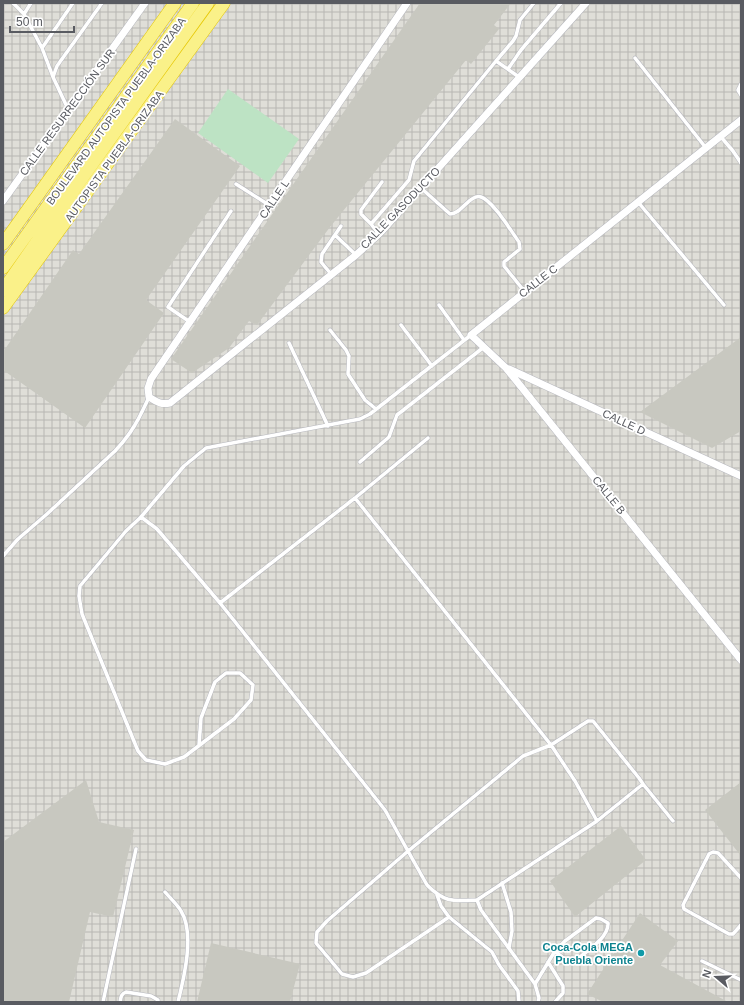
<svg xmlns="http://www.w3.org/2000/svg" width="744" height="1005" font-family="Helvetica,sans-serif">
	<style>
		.industrial { fill: url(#industrial-grid) }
		.pitch { fill: #bde3c4 }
		.building { fill: #c8c8c0 }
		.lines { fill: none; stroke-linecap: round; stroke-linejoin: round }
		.lane-casing { stroke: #b8b9bf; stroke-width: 4.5 }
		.street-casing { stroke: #b8b9bf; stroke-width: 8 }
		.highway-casing { stroke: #e6c806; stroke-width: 13 }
		.lane { stroke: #fff; stroke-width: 3.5 }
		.street { stroke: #fff; stroke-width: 7 }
		.highway { stroke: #faf189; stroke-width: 12 }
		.culture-dot { fill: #0f9aa8; stroke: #fff; stroke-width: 1.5 }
		.labels { text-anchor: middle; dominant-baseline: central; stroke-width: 3.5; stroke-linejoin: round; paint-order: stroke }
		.street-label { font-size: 11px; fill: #595b61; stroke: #fff }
		.culture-label { font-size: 11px; font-weight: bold; fill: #0d838f; stroke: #fff; text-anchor: end }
	</style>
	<defs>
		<pattern id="industrial-grid" width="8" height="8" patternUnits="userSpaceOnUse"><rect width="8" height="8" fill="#dfded8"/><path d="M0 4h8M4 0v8" fill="none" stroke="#b8b7b3"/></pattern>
	</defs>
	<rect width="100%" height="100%" fill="#ecebe0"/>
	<!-- industrial -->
	<path class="industrial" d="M3,3H741V1002H3Z"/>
	<!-- pitch -->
	<path class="pitch" d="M228,89L299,139L268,183L198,133Z"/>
	<!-- building -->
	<path class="building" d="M420,3H511L494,25L499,29L471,64L466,60L330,227L257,325L249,321L229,348L192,373L171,359Z
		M175,119L240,166L146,300L164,313L85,428L3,370V352L73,250L79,254Z
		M741,337V431L712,448L640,412Z
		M86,780L99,822L134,830L113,917L90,912L69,1002H3V842Z
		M741,782V856L705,810Z
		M621,826L646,860L575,917L550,881Z
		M640,913L678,941L660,965L728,1002H603L587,994Z
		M211,943L300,964L290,1002H197Z"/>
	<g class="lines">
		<defs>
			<path id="lane" d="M13,3L24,14
				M31,3L24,14L42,48
				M635,58L706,148
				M496,61L513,41L516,36L520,20L534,3
				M508,69L521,50L561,3
				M53,77L42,48L73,3
				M741,84L738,90L741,95
				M68,109L53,77L57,66L102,3
				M721,137L733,151L741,163
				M236,184L269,205
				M421,188L450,214C459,214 465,203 472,199C475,197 478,196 481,197C493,201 511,231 519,242L520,249L504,262V266L525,292
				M638,202L724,305
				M371,224L361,214V210L382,182
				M378,233L371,224L409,180L414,161L496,61L519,77
				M335,235L356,255
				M331,274L321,262L322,254L341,226
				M439,305L464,340
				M190,322L168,307L231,211
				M401,325L432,366
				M330,330L346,350L349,356L348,374L365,400L376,409
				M289,343L328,426
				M360,462L389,437L397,415L484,347
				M355,498L551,745L588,721H593L639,778L643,784L597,821
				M141,517L184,466L206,448L360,419L370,414L471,335
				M3,556L18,539L47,514L115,451C132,433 139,419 149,397
				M220,603L355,498L428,438
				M199,745L201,718L215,682L226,673H240L253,685L251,700L234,719L184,757L165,764L146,760L138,751L82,614L79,596L80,586L126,531L141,517L157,529L220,603L385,810L427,885C445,903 453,901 477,900
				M643,784L673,821
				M741,878L718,853L713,852L709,854L683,905L684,909L729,934H733L741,925
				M502,883L511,912L512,931L509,948
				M165,892C170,898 177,904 181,911C195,933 184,978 178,1002
				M437,895L441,906L449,917L492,952L499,965L518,991L519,1002
				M449,917L366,973L353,977L342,974L316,943L317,932L327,921L407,852L523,756L551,745L575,781L597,821L477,900L481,910L535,984L539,998L538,1002
				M702,961L741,980
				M548,962L563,986V993L555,1002
				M535,984L555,951L565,941L596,918L601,919L608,923C609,938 585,952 574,962L569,963L555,951
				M103,1002L136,849
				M120,1002C121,997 121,994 126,992L151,996L158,1000V1002"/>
			<path id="street" d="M407,3L151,379L148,388L149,397C157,402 161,405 170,403L356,255L382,231L586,3
				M741,120L471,335L506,368L741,660
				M3,201L145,3
				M509,369L741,476"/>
			<path id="highway" d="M3,244L175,3
				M3,268L193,3
				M3,290L47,227L208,3
				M3,308L224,3"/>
		</defs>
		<!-- lane casing -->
		<use href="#lane" class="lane-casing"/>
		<!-- street casing -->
		<use href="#street" class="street-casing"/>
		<!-- highway casing -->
		<use href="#highway" class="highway-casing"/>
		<!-- lane -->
		<use href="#lane" class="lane"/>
		<!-- street -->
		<use href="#street" class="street"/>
		<!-- highway -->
		<use href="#highway" class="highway"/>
	</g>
	<!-- markers -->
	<circle class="culture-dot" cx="641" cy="953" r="4"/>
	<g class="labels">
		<!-- street labels -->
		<g class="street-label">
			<text transform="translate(116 111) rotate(-54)">BOULEVARD AUTOPISTA PUEBLA-ORIZABA</text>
			<text transform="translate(67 112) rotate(-54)">CALLE RESURRECCIÓN SUR</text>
			<text transform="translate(114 156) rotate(-54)">AUTOPISTA PUEBLA-ORIZABA</text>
			<text transform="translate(274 199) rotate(-56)">CALLE L</text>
			<text transform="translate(400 208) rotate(-46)">CALLE GASODUCTO</text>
			<text transform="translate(538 281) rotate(-38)">CALLE C</text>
			<text transform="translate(624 422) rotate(25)">CALLE D</text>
			<text transform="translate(609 495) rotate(51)">CALLE B</text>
		</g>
		<!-- culture labels -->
		<g class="culture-label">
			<text x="633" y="947">Coca-Cola MEGA<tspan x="633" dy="13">Puebla Oriente</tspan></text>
		</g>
	</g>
	<!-- border -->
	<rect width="744" height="1005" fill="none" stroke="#595b61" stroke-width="8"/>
	<!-- north arrow -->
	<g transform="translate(716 977) rotate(289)" stroke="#ffffff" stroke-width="3" paint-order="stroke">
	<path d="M0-3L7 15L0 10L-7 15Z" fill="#595b61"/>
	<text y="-6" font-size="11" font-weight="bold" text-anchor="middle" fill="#595b61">N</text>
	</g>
	<!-- scale -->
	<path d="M10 26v6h64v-6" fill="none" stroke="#595b61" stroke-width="2"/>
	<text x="16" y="26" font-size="12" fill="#595b61" stroke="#ffffff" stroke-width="3" paint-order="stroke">50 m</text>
</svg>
